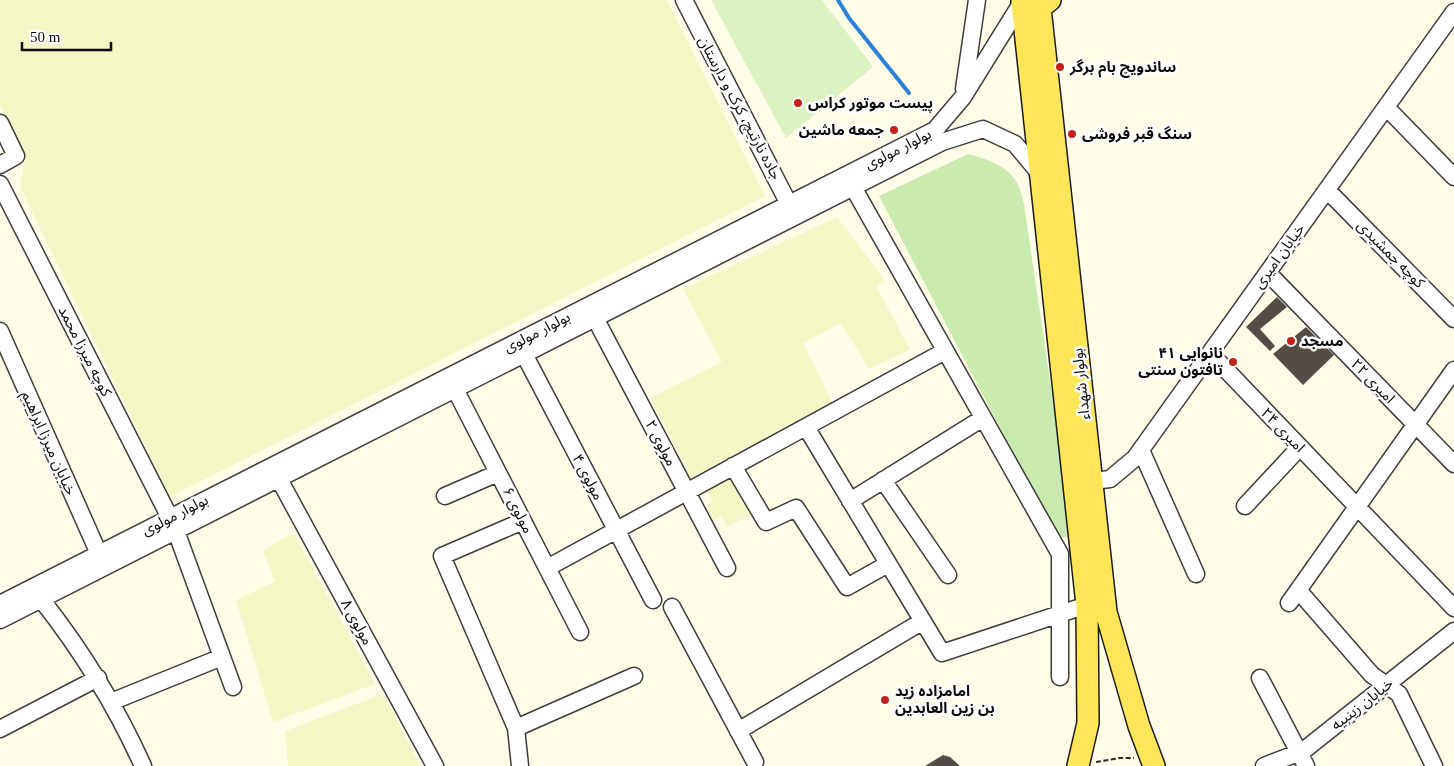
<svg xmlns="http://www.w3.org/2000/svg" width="1454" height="766" font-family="'Times New Roman','Noto Sans Arabic',serif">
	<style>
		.farmland { fill: #f6f7c6 }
		.green { fill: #c9ebaf }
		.pitch { fill: #ddf2c2 }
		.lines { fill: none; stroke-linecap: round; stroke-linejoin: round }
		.stream { stroke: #2a81d7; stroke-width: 4 }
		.building { fill: #544d46 }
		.minor-casing { stroke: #3d3d3d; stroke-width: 19 }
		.major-casing { stroke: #1b1b1b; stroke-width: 24 }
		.path { stroke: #2c2c2c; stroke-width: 2; stroke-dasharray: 5 2.5; stroke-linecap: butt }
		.minor { stroke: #fff; stroke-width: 16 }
		.major { stroke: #ffe658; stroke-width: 21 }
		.poi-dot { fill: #c3221a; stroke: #fff; stroke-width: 2 }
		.labels { text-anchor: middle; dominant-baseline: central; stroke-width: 5; stroke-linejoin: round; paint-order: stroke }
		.poi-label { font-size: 15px; font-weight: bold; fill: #0a0a0a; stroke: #fff; text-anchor: start }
		.street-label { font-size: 15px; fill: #0a0a0a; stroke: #fff }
	</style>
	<rect width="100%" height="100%" fill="#fffde8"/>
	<!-- farmland -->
	<path class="farmland" d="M0,0H667L765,196L170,497L20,187L26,156L0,105Z
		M837,217L885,280L877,287L910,350L869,369L841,323L803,343L832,402L691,478L650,398L722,362L683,289Z
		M734,474L754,513L727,527L721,516L711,521L704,507L713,502L706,489Z
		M294,533L375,684L273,722L236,600L275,581L263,550Z
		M383,694L421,766H288L285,731Z"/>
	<!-- green -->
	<path class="green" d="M968,154C986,159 1010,166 1018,185C1021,191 1022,198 1024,204L1073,537H1057L879,196Z"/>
	<!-- pitch -->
	<path class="pitch" d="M711,0H822L873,67L786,138Z"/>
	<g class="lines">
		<!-- stream -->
		<path class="stream" d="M838,0L849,18L909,93"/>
	</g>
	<!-- building -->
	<path class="building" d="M1277,297L1287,307L1260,329L1275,346L1270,351L1246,327Z
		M1306,327L1334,355L1303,385L1273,354Z
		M943,755L950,757L960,766H925Z"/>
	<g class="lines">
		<defs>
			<path id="minor" d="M684,0L793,212
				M964,89L977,0
				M1386,107L1454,177
				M0,123L16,156L0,165
				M0,184L170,518
				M853,187L1060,554V677
				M1327,190L1454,319
				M1268,273L1454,464
				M595,318L727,568
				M0,331L99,554
				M1210,353L1454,608
				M524,354L653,600
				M455,389L580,632
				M806,427L942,653L1087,605
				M1141,450L1196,574
				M733,466L766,522L796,508L847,587L888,564
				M279,479L435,766
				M883,480L948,575
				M1092,481L1110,479L1135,458L1454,12
				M445,496L498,473
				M850,501L983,418
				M1245,506L1300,447
				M176,531L233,687
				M547,568L945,351
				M1298,590L1372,675L1399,694L1434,766
				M41,599C82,651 116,706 143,766
				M1289,603L1454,370
				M0,604L935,130L963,97L1022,2L1021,0
				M672,607L755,762
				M0,620L942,142L983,129L1015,144L1041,175
				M1260,678L1306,766
				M111,702L222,657
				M516,728L634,676
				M0,729L98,678
				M738,731L923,621
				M520,766L516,728L442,556L523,521
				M1264,766L1303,751L1454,631"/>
			<path id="major" d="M1024,0L1022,2L1087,605L1088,723L1078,766
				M1050,0L1040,8L1106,612L1139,726L1154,766"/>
		</defs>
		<!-- minor casing -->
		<use href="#minor" class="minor-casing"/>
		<!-- major casing -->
		<use href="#major" class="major-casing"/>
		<!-- path -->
		<path class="path" d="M1096,762L1120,758H1134"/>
		<!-- minor -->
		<use href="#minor" class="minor"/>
		<!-- major -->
		<use href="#major" class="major"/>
	</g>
	<!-- markers -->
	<g class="poi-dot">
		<circle cx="1060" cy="67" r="5"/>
		<circle cx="798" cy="103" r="5"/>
		<circle cx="894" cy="130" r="5"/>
		<circle cx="1072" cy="134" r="5"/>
		<circle cx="1291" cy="341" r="5"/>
		<circle cx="1233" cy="362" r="5"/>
		<circle cx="885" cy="700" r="5"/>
	</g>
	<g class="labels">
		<!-- poi labels -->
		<g class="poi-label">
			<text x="1070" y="67">ساندویچ بام برگر</text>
			<text x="808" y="103">پیست موتور کراس</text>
			<text x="884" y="130" text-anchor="end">جمعه ماشین</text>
			<text x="1082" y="134">سنگ قبر فروشی</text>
			<text x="1301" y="341">مسجد</text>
			<text x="1223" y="353" text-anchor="end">نانوایی ۴۱<tspan x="1223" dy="17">تافتون سنتی</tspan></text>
			<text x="895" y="691">امامزاده زید<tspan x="895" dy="17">بن زین العابدین</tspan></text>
		</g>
		<!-- street labels -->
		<g class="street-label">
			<text transform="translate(740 108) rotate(62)">جاده نارتیچ، کرک و دارستان</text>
			<text transform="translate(898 149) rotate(-27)">بولوار مولوی</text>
			<text transform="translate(1391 254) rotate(45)">کوچه جمشیدی</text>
			<text transform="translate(1279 256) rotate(-54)">خیابان امیری</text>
			<text transform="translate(537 332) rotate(-27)">بولوار مولوی</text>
			<text transform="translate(85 351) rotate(63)">کوچه میرزا محمد</text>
			<text transform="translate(1373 381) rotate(46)">امیری ۲۲</text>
			<text transform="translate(1081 384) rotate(-96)">بولوار شهداء</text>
			<text transform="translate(1283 430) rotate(46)">امیری ۲۴</text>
			<text transform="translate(49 443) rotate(66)">خیابان میرزا ابراهیم</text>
			<text transform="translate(661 443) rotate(62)">مولوی ۲</text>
			<text transform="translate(588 477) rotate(62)">مولوی ۴</text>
			<text transform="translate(518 510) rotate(63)">مولوی ۶</text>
			<text transform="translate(175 515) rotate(-27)">بولوار مولوی</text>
			<text transform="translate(357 622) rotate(61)">مولوی ۸</text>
			<text transform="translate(1362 704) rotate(-38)">خیابان زینبیه</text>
		</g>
	</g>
	<!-- scale -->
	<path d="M22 42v8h89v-8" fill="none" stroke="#0a0a0a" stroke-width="2.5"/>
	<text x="30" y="42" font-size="15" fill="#0a0a0a" stroke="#ffffff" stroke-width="4" paint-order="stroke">50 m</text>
</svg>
